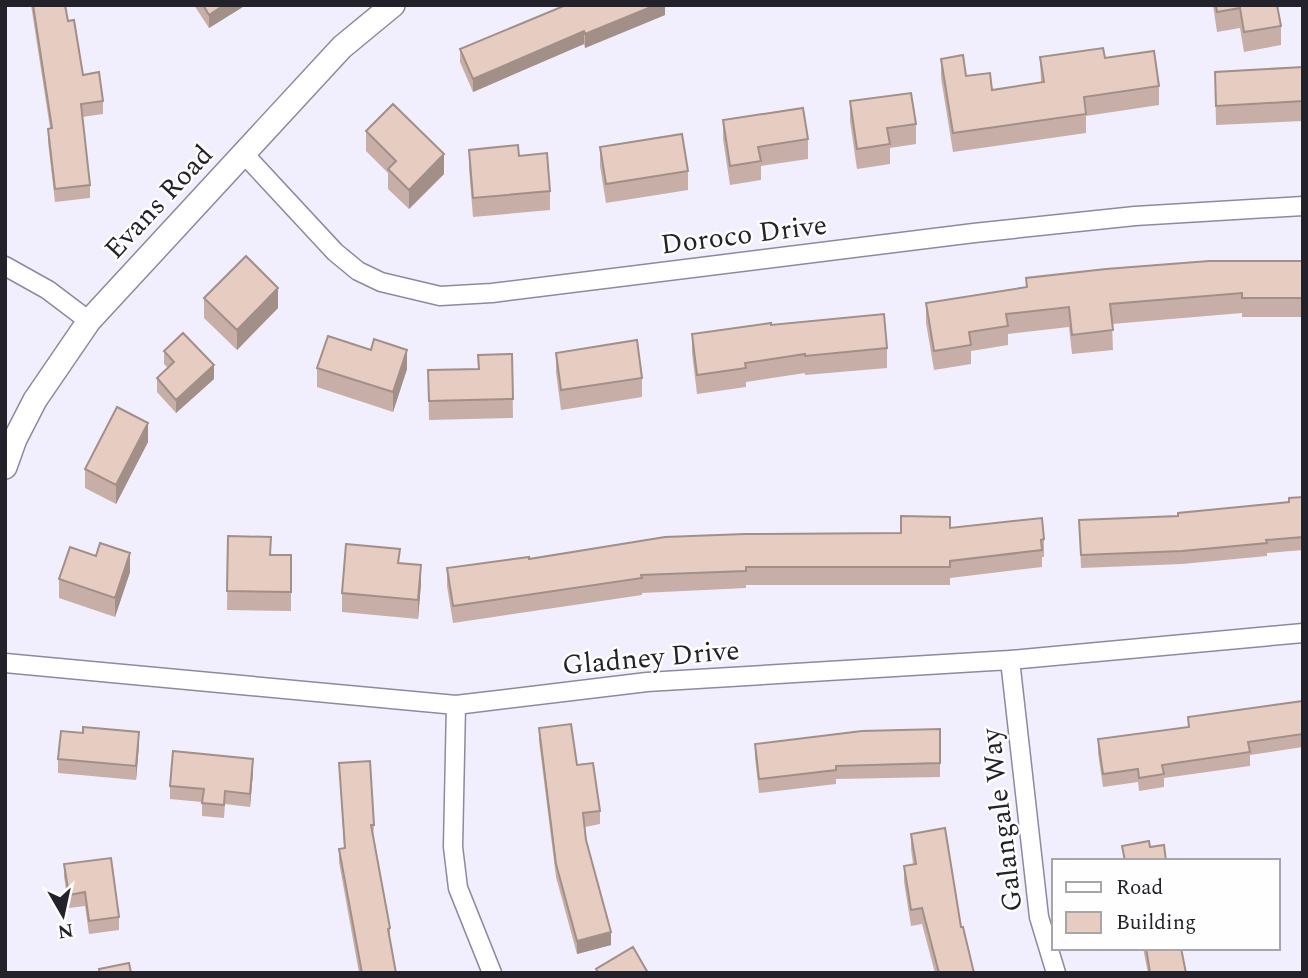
<svg xmlns="http://www.w3.org/2000/svg" width="1308" height="978" font-family="Spectral,serif">
	<style>
		.lines { fill: none; stroke-linecap: round; stroke-linejoin: round }
		.minor-casing { stroke: #8d89a0; stroke-width: 21 }
		.tertiary-casing { stroke: #8d89a0; stroke-width: 26 }
		.minor { stroke: #fff; stroke-width: 18 }
		.tertiary { stroke: #fff; stroke-width: 23 }
		.wall { fill: #c7afa7 }
		.shaded-wall { fill: #a28f88 }
		.building { fill: #e7ccc2; stroke: #a28f88; stroke-width: 2 }
		.labels { text-anchor: middle; dominant-baseline: central; stroke-width: 5; stroke-linejoin: round; paint-order: stroke }
		.street-label { font-size: 28px; fill: #23212a; stroke: #fefefe }
	</style>
	<rect width="100%" height="100%" fill="#f1effe"/>
	<g class="lines">
		<defs>
			<path id="minor" d="M244,154L335,252L358,271L381,282L440,296L492,293L974,233L1135,216L1303,206
				M5,266L48,290L89,321
				M1010,660L1039,917L1056,973
				M5,663L456,705L647,682L1010,660L1303,633
				M456,705L453,847L458,888L492,973"/>
			<path id="tertiary" d="M5,467L15,439L35,400L89,321L342,47L393,5"/>
		</defs>
		<!-- minor casing -->
		<use href="#minor" class="minor-casing"/>
		<!-- tertiary casing -->
		<use href="#tertiary" class="tertiary-casing"/>
		<!-- minor -->
		<use href="#minor" class="minor"/>
		<!-- tertiary -->
		<use href="#tertiary" class="tertiary"/>
	</g>
	<!-- wall -->
	<path class="wall" d="M31,5H65L68,21L83,75L103,101V114L82,117L90,185V198L55,202L48,142V129L50,128Z
		M194,5H246L209,28Z
		M665,5V15L585,48L584,44L473,92L460,62V49Z
		M1213,5H1277L1281,26V45L1244,52L1240,28L1217,32Z
		M1040,57L1105,58L1159,86V105L1086,116V133L953,152L941,78V59L966,76L992,90L1041,82Z
		M1303,67V121L1216,125L1215,72Z
		M850,101L916,124V144L890,148V164L857,169L850,121Z
		M723,120L808,139V159L761,166V180L730,185L723,139Z
		M366,131L444,174L409,209L388,189V173L366,151Z
		M600,147L688,171V190L606,203L600,166Z
		M469,150L519,156L550,191V210L473,217L469,169Z
		M1303,261V317H1242V313L1112,324L1113,350L1072,354L1069,327L1008,334V345L971,351V364L934,370L926,323V303L1026,287V278Z
		M204,298L278,308L237,350L204,318Z
		M771,325L887,348V368L805,375V373L746,382V387L697,394L692,353V334Z
		M164,351L214,379L176,413L157,392V378L168,368L164,364Z
		M556,353L642,378V397L561,410L556,372Z
		M512,354L513,418L429,420L428,370L478,369V355Z
		M317,368L407,369L393,412L317,387Z
		M148,442L116,504L85,488V469Z
		M1303,497V550L1267,553V556L1182,564L1081,568L1079,520L1178,516L1289,502Z
		M950,528L1044,539V557H1042V567L950,578V585H746V588L642,593V595L453,623L447,586V568L529,559L901,533Z
		M228,536L271,555H291V611L227,610Z
		M400,563L421,584L418,619L342,612V593Z
		M130,572L115,617L59,598V579Z
		M1303,701V747L1250,755V766L1164,778V787L1139,791L1138,782L1103,787L1098,753V739L1188,727V717Z
		M539,728L577,765L600,811V824L585,827L586,840L611,945L577,954L556,877L539,741Z
		M940,729V777L836,779V784L759,793L755,757V744Z
		M139,745L136,780L58,773V759Z
		M339,763L374,825L373,838L390,928V938L396,973H359L339,862V849L344,848Z
		M253,772L250,807L225,804L224,818L202,816V802L170,799V786Z
		M911,834L961,927L974,973H935L922,924L911,926L904,882V866L913,864L911,849Z
		M64,864L119,917V930L89,934L85,906L69,908L64,877Z
		M1143,948H1181L1186,973H1148Z"/>
	<!-- shaded-wall -->
	<path class="shaded-wall" d="M224,5H246L209,28V15Z
		M656,5H665V15L585,48V34Z
		M584,31V44L473,92V79Z
		M444,154V174L409,209V190Z
		M278,288V308L237,350V330Z
		M407,350V369L393,412V392Z
		M214,365V379L176,413V400Z
		M148,423V442L116,504V485Z
		M130,553V572L115,617V598Z
		M421,565V584L418,619V600Z
		M139,732V745L136,780V766Z
		M253,759V772L250,807V794Z
		M611,932V945L577,954V941Z"/>
	<!-- building -->
	<path class="building" d="M33,5H65L68,21L74,20L83,75L99,72L103,101L81,104L90,185L55,189L48,129L52,128Z
		M203,5H224L209,15Z
		M566,5H656L585,34L584,31L473,79L460,49Z
		M1216,5H1277L1281,26L1244,32L1240,8L1217,12Z
		M1103,48L1105,58L1154,51L1159,86L1084,97L1086,114L953,133L941,59L963,55L966,76L990,73L992,90L1044,82L1040,57Z
		M1303,67V101L1216,106L1215,72Z
		M911,93L916,124L887,128L890,144L857,149L850,101Z
		M393,104L444,154L409,190L388,169L396,161L366,131Z
		M803,108L808,139L758,147L761,161L730,166L723,120Z
		M682,134L688,171L606,184L600,147Z
		M518,145L519,156L547,153L550,191L473,198L469,150Z
		M246,256L278,288L237,330L204,298Z
		M1209,261H1303V298H1242V293L1110,304L1113,330L1072,335L1069,307L1006,314L1008,326L969,332L971,345L934,351L926,303L1027,287L1026,278L1106,269Z
		M884,314L887,348L805,356V354L745,363L746,368L697,375L692,334L771,323V325Z
		M183,333L214,365L176,400L157,378L174,362L164,351Z
		M328,336L371,350L374,339L407,350L393,392L317,368Z
		M637,340L642,378L561,390L556,353Z
		M512,354L513,399L429,401L428,370L479,369L478,355Z
		M117,407L148,423L116,485L85,469Z
		M1303,497V537L1266,540L1267,543L1182,551L1081,555L1079,520L1178,516V513L1289,502V498Z
		M901,516L950,517V528L1042,518L1044,539L1041,540L1042,550L950,561V567H746V571L641,575L642,578L453,606L447,568L529,557V559L665,537L745,534L901,533Z
		M228,536L271,537L270,555H291V592L227,591Z
		M100,543L130,553L115,598L59,579L70,547L96,556Z
		M346,544L400,549L398,563L421,565L418,600L342,593Z
		M1303,701V734L1248,742L1250,752L1162,765L1164,774L1139,778L1138,769L1103,774L1098,739L1189,727L1188,717Z
		M571,724L577,765L593,763L600,811L583,813L586,840L611,932L577,941L556,864L539,728Z
		M83,727L139,732L136,766L58,759L61,731L83,733Z
		M940,729V763L836,766V770L759,779L755,744L862,731Z
		M173,751L253,759L250,794L225,791L224,805L202,803L204,789L170,786Z
		M370,761L374,825H371L390,928L388,929L396,973H362L339,849L345,848L339,763Z
		M945,828L961,927H963L974,973H939L922,908L911,910L904,866L916,864L911,834Z
		M1149,841L1150,847L1164,845L1166,861H1125L1122,846Z
		M111,858L119,917L89,921L85,892L69,895L64,864Z
		M633,947L648,973H598L596,969Z
		M1146,948H1181L1186,973H1150Z
		M129,963L131,973H100L99,969Z"/>
	<g class="labels">
		<!-- street labels -->
		<g class="street-label">
			<text transform="translate(159 202) rotate(-47)">Evans Road</text>
			<text transform="translate(744 235) rotate(-7)">Doroco Drive</text>
			<text transform="translate(651 658) rotate(-5)">Gladney Drive</text>
			<text transform="translate(1002 820) rotate(-97)">Galangale Way</text>
		</g>
	</g>
	<!-- border -->
	<rect width="1308" height="978" fill="none" stroke="#23212a" stroke-width="14"/>
	<!-- legend -->
	<rect x="1052" y="859" width="228" height="91" fill="#fefefe" stroke="#a6a6a9" stroke-width="2"/>
	<rect x="1066" y="882" width="35" height="10" fill="#ffffff" stroke="#a6a6a9" stroke-width="2"/>
	<text x="1116" y="894" font-size="21" fill="#23212a">Road</text>
	<rect x="1066" y="912" width="35" height="21" fill="#e7ccc2" stroke="#a6a6a9" stroke-width="2"/>
	<text x="1116" y="929" font-size="21" fill="#23212a">Building</text>
	<!-- north arrow -->
	<g transform="translate(63 915) rotate(171)" stroke="#fefefe" stroke-width="5" paint-order="stroke">
	<path d="M0-5L12 26L0 18L-12 26Z" fill="#23212a"/>
	<text y="-10" font-size="19" font-weight="bold" text-anchor="middle" fill="#23212a">N</text>
	</g>
</svg>
